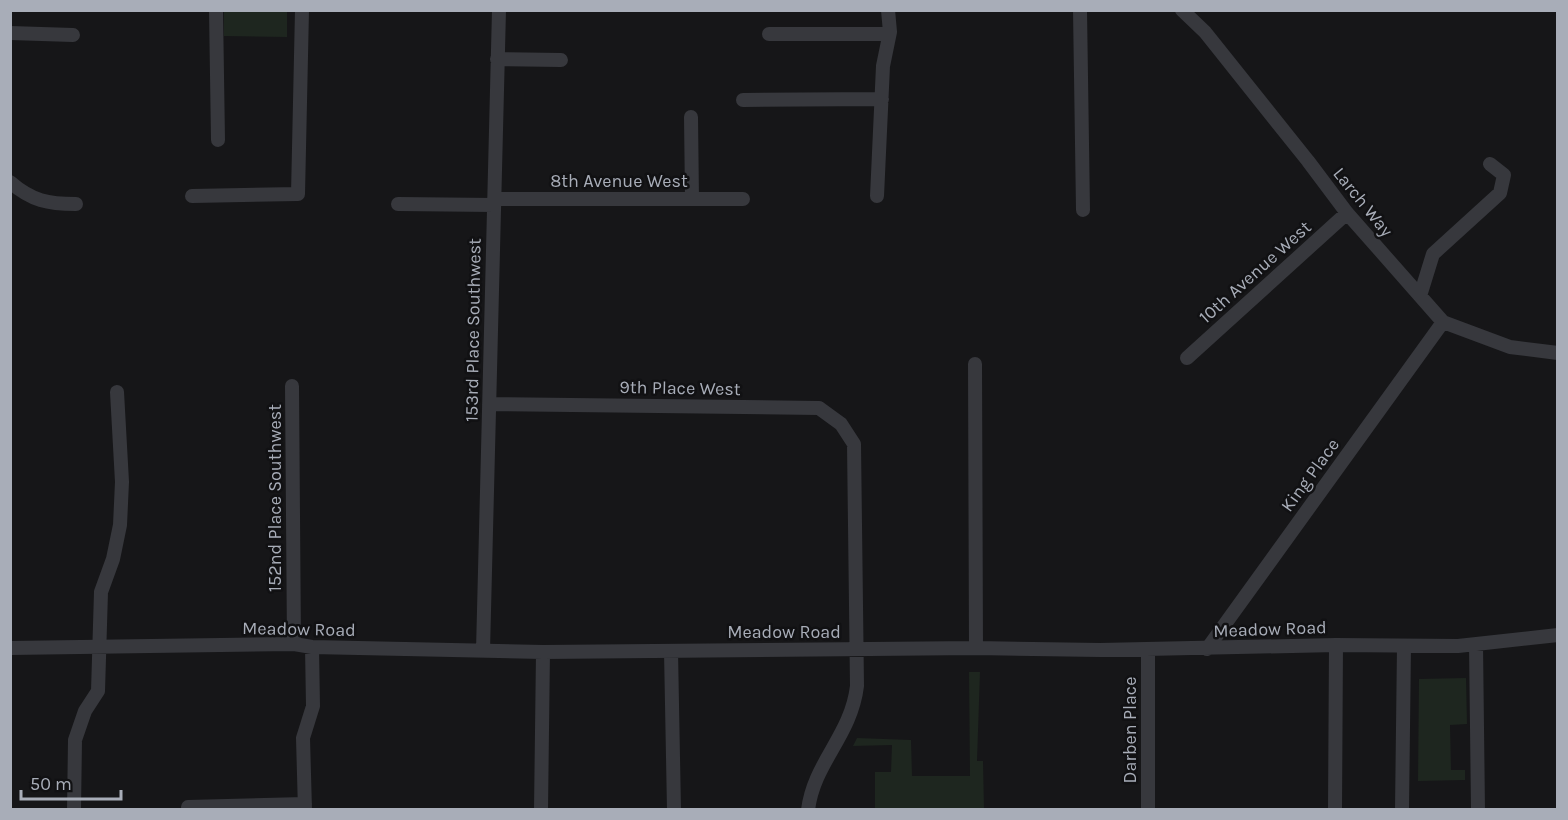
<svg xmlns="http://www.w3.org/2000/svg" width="1568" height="820" font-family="Karla,sans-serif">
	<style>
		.green { fill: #1e261f }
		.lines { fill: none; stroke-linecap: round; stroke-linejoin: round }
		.minor { stroke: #37383d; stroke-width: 14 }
		.labels { text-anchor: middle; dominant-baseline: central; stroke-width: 5; stroke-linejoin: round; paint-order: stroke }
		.street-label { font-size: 18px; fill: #a8adb8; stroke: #111113 }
	</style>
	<rect width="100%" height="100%" fill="#161618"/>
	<!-- green -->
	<path class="green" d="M224,11H287V37L224,36Z
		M969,672H980L977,761H983L984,809H875V772H891L892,745L853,746L857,738L911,740L912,776H970Z
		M1466,678L1467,724L1450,725L1451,770H1465V780L1418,781L1419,679Z"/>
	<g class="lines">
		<!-- minor -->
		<path class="minor" d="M216,10L218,140
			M1080,10L1083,210
			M1182,10L1205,32L1308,161L1347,213L1443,322L1510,347L1558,353
			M10,33L73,35
			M769,34H889
			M497,59L561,60
			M743,100L882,99
			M691,117L692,199
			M10,182C32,201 48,204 76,204
			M192,196L298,194L302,10
			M877,196L883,66L890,32L888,10
			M494,199H743
			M398,204L494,205
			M1420,296L1433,254L1500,193L1504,175L1490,164
			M1187,358L1347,213
			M975,364L976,648
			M292,386L294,644
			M489,404L819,408L841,424L854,444L857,686C851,736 814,762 808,810
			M1476,644L1478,810
			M10,648L294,644L312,647L543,652L976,648L1100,650L1336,645L1458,646L1558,635
			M1207,649L1443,322
			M483,651L499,10
			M671,651L674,810
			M188,807L305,804
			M74,810L75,740L85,711L98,691L101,592L113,559L120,525L122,482L117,392
			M305,810L303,738L313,706L312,647
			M541,810L543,652
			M1148,810V650
			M1335,810L1336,645
			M1402,810L1404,646"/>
	</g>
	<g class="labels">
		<!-- street labels -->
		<g class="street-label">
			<text x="619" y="181">8th Avenue West</text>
			<text transform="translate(1363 202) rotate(51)">Larch Way</text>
			<text transform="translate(1255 272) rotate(-42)">10th Avenue West</text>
			<text transform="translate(473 330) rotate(-89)">153rd Place Southwest</text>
			<text transform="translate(680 388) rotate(1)">9th Place West</text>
			<text transform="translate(1310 475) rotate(-54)">King Place</text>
			<text transform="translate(275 498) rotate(-90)">152nd Place Southwest</text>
			<text transform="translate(299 629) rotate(1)">Meadow Road</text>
			<text transform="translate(1270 629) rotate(-2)">Meadow Road</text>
			<text x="784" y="632">Meadow Road</text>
			<text transform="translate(1130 730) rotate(-90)">Darben Place</text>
		</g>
	</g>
	<!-- border -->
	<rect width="1568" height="820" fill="none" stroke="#a8adb8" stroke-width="24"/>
	<!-- scale -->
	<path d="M21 790v9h100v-9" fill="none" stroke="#a8adb8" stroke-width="3"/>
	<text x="30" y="790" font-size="18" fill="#a8adb8" stroke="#111113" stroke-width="4.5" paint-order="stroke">50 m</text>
</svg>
